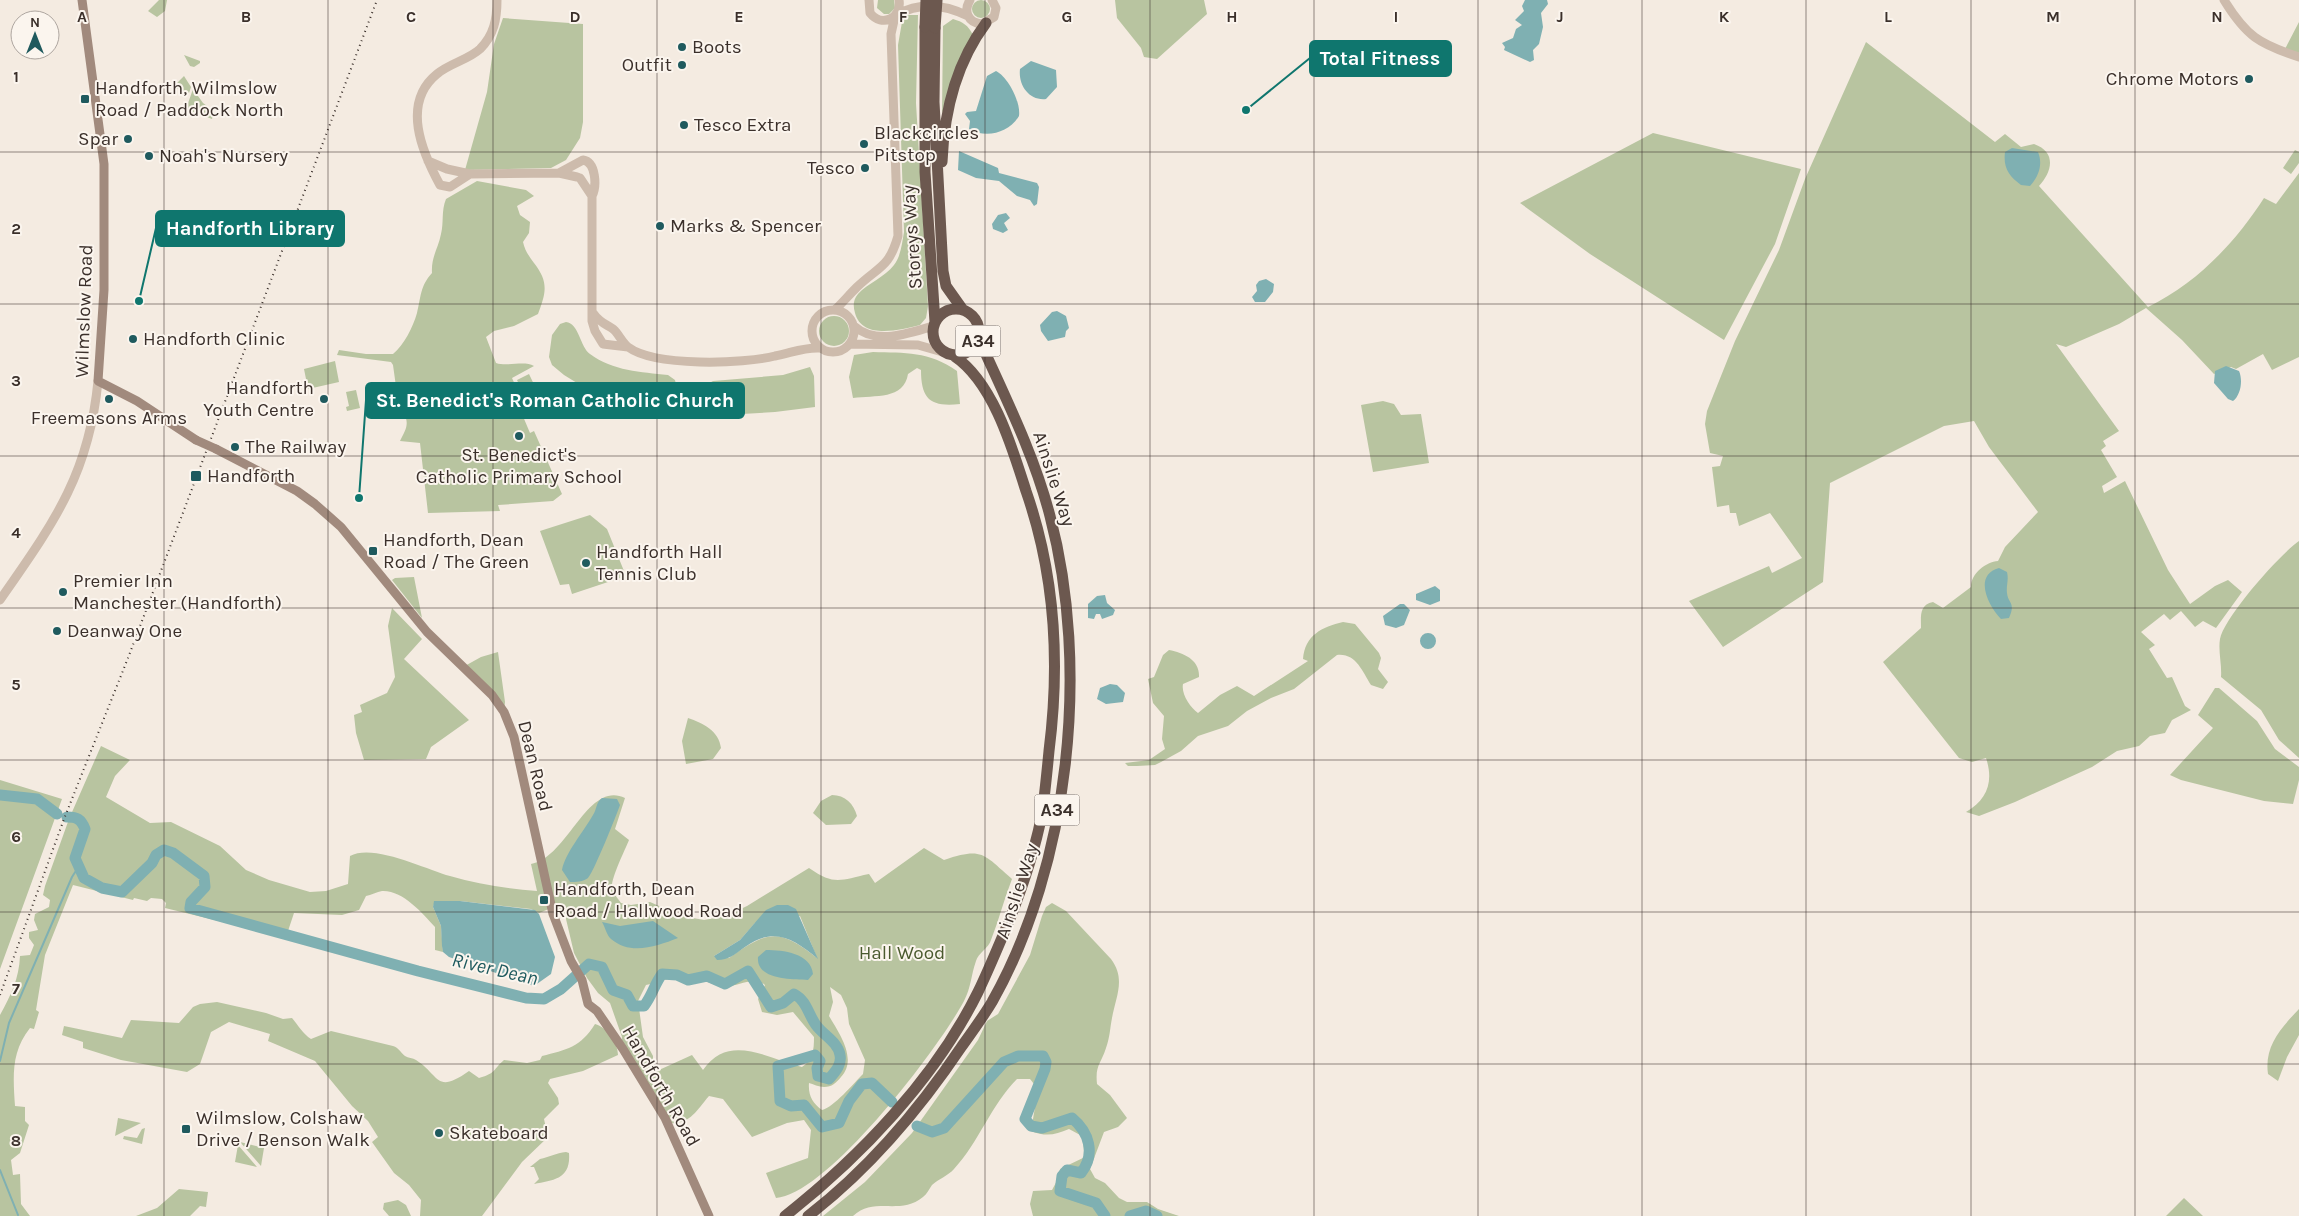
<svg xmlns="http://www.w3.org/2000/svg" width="2299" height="1216" font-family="Karla,sans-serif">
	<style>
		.green { fill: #b8c4a0; fill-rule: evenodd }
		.water { fill: #7fb0b2 }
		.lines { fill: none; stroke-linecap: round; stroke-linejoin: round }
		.stream { stroke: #7fb0b2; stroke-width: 2 }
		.river { stroke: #7fb0b2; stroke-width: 11 }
		.tertiary { stroke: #cdbbac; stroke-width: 9 }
		.secondary { stroke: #a18a7d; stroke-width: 9 }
		.trunk { stroke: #6c584f; stroke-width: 11 }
		.rail { stroke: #3b302b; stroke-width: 2; stroke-dasharray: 1 4; stroke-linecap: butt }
		.secondary-bridge { stroke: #a18a7d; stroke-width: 9 }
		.trunk-bridge { stroke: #6c584f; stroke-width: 11 }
		.grid { fill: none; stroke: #3b302b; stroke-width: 1; stroke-opacity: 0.55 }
		.poi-dot { fill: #1f5a5e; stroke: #fbf5ee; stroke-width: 2 }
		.labels { text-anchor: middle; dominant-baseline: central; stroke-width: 4; stroke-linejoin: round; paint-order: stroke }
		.shield { fill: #fbf5ee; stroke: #756b66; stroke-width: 1 }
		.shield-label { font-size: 18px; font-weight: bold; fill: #3b302b }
		.poi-label { font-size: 19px; fill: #3b302b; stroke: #fbf5ee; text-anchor: start }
		.street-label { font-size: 19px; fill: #3b302b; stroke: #fbf5ee }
		.park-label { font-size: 19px; fill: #4a5a2e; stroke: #fbf5ee }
		.water-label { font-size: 20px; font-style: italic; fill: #1f5a5e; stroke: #fbf5ee }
		.grid-label { font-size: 16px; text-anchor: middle; font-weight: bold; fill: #3b302b; stroke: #fbf5ee; stroke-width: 4; stroke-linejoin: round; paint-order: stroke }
		.leader { fill: none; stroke: #0f766e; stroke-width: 2 }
		.callout-dot { fill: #0f766e; stroke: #fbf5ee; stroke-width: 2 }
		.callout { fill: #0f766e; stroke: #0f766e; stroke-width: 2 }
		.callout-label { font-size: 20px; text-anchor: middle; font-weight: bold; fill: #fff }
	</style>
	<rect width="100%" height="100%" fill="#f4ebe1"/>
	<!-- green -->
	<path class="green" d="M972 9a9 9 0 1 1 18 0a9 9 0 1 1-18 0Z
		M159,0H167L165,11L157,17L148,11Z
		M878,0H894L895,8L889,14H884L877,8Z
		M1115,0H1204L1207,14L1157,59L1144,57L1141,48L1117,18Z
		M907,15H918L916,103L928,306L926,318L920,325C900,330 862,340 855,313C853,306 853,300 858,294C868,283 885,277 894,265C901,256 902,243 904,232L898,45L902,22Z
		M503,18L583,24V122L580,138L566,160L551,168L465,170L487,92L494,44Z
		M953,19C963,22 968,25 973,35L956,67L942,114L943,26Z
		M2299,22V53L2285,49Z
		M1866,42L1995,142L2005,134L2021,147L2034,144C2057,152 2052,172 2039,186L2148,307C2197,283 2235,243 2264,198L2276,204L2299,173V357L2272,370L2263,354L2236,369L2231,367L2214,374L2182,340L2146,308L2119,324L2066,347L2056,344L2119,431L2103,441L2106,446L2101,450L2117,477L2102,486L2104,493L2125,481L2168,570L2190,604L2215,586L2228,580L2242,592L2216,628L2203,621L2195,627L2181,611L2170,620L2164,614L2141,632L2155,645L2149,649L2167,678L2172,677L2185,706L2191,710L2172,720L2165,733L2150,736L2139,746L2117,751L2092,767L2015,802L1979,816L1966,812C1987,800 1994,782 1986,758L1972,762L1959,758L1883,662L1921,628C1921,616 1919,605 1933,602L1943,608L1971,587C1971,573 1986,562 1998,561L2005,547L2038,512L1989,447L1974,421L1944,426L1830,483L1823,582L1723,647L1689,601L1769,566L1772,573L1802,558L1770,513L1739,526L1736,513H1730L1729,505L1717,507L1712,467L1720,466L1723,456L1710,453L1705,424L1707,411L1735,341L1779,250L1805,179Z
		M184,55L200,61V63L194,67L190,66Z
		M184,76L191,87L189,93L173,87Z
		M193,89L203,103L214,111L212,119L186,109Z
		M1653,133L1801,169L1775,244L1724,340L1590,254L1520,203Z
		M2295,150L2299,152V163L2291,174L2283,168Z
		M477,181L526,190L534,196L517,206L520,215L530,222L529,233L523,242C525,251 529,256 534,263C549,282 546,293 538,314L514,326L494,331L486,337L496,363C508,367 524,360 534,366L512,378L525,407V412L522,414L530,433L534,431L562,494L553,501L498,505L500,511L428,513L420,443L400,441C406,429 410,424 403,411L392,412L398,401L393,365L391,362L337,355L339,350L366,354H393C404,345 413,327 417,313C421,297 420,286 432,273C431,257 438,249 441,234C444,223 441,211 446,199Z
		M819 331a15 15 0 1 1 30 0a15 15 0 1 1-30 0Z
		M566,322C579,323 580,347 590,354C613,371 641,372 668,375L675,380L677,389L672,408L661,410L622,406L603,399L564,375L552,365L549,357L552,335L560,324Z
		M873,352C905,353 929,351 957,371L960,404C931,407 921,400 921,370L917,368L908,374C904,400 875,395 853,398L849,377L854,355Z
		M335,361L339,382L308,389L304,369Z
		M810,367L814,376L815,407L775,412L707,416L701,407L700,388L713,381L783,375Z
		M529,374L541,399L528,405L517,380Z
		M356,390L360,408L347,411L346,407L349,406L346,392Z
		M1383,401L1394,404L1401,415L1421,414L1429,463L1373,472L1361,405Z
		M590,515L607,529L626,576L572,594L569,584L560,585L540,531Z
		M2299,541V758L2279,740L2261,710L2221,677C2222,665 2218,651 2220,639C2224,617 2280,554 2299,541Z
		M414,577L422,618L392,580L395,578Z
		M392,608L422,639L404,659L469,720L431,747L426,759L364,760L356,733L354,715L362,712L360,705L387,693L395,677L388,626Z
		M1343,622L1355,624L1379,653L1381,658L1378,669L1388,682L1383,689L1371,685C1362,671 1356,653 1337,655L1294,689L1271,698L1247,711L1228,726L1198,736L1181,751L1161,762L1155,765L1137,766H1128L1125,763L1149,760L1165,749L1162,739L1164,716L1153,703L1148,679L1154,677L1163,655L1169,650C1184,653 1200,660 1199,677L1183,684C1181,694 1190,707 1198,713L1220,695L1237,686L1254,696L1308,661L1303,659C1305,635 1322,627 1343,622Z
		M498,652L505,702L504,712L463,667L481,657Z
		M2215,688H2219L2257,721L2275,749L2299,767V780L2293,804L2264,801L2181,780L2170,775L2213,728L2198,715Z
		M688,718C703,723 719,731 721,748L713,759L686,764L682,741Z
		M101,746L130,760L115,776L106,797L150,823L171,822L220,846L246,870L269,880L310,892L326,891L348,884L350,856C373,843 425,869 450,876C478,884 507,889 537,891L531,864C568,858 587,780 625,798L615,829L629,840C625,850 610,880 612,889C614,894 618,899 621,903L631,905L650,902L682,916L704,920L726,916L747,906L809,868C835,886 840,880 869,874L875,883L924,848L944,860C983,847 983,854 1012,879C1004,899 999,920 991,940C989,948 978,953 976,961C971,975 971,988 964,1001C939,1048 828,1194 776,1198L766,1173L808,1158L811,1130L804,1120L787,1123L752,1137L723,1099L709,1096C696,1111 690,1125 668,1123L621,1045L622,1037L610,1003L598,993L587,978L574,953L566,919L556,906L539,913L531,909L460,901H435L433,907L441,926L443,952L435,950V927C422,913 403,890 382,891C377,892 371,895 366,896L359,910L342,915L294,913L287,934L277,935L165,908L166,903L162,899L151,898L147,901L134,898L133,900L73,885L45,955L36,1010L39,1012L34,1029L30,1028C11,1052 13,1076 15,1106L25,1107V1121L29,1125L20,1153L11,1160L13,1175L20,1174L21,1204L30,1216H0V1015C11,995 19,979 20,956L30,955L34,945L29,938V932L38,930L34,920L35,914L49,907L50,900L43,895L45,886L69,819ZM800,916L817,958C778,927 768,931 729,958L714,956L740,940L755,923ZM688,974C699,978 711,985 723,986C737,988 752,975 765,985L758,999L762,1012L777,1015L793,1012L814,1037C814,1050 813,1060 802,1067C768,1059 729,1032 703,1070L692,1055L659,1070L653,1066V1056L643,1037L638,1001L646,985C661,982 673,976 688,974ZM830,987L841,995L847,1008L849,1024L865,1060L863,1074C853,1084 834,1107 822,1110C813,1103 808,1096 809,1083C813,1084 819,1087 824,1087C832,1087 836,1083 841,1077C858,1059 839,1033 829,1016L833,1002Z
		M0,780L62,799L0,969Z
		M832,795C845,795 854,804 857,816L851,824L826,825L813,813L821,801Z
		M1052,903L1066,911L1111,959C1126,979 1116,996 1112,1018C1110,1028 1110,1037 1106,1048C1101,1064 1095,1065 1097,1084L1110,1095L1127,1118L1118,1127L1104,1132L1090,1169L1095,1178L1105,1183L1119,1198L1127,1202H1147L1158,1209L1179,1216H1033L1030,1204L1033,1191L1052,1190L1059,1177L1060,1169L1085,1157L1082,1136L1069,1129C1055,1135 1046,1137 1031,1131L1038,1089L1030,1079H1017C991,1105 979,1142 954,1169C948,1176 938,1179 932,1185C929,1189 927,1194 923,1197C900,1216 875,1196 853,1216H823L865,1182L912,1133L978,1040L987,1021L998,1014L1030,955L1042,916L1046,907Z
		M217,1002L266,1013L283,1019L292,1018C298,1025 303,1034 311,1039L331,1031L393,1046C399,1048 400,1052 405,1056C408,1058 413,1058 416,1060C440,1075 435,1095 469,1071L479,1078C497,1073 493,1069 504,1060L527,1063L540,1060L542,1056C566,1050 581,1047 595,1024C607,1027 618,1043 618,1055L583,1071L550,1079L548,1083L558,1098L559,1104L544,1119L548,1137L522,1162L482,1216H420L421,1200L409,1185L394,1173L372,1142L378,1137L368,1121L352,1106L315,1061L268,1041L270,1034L229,1022L211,1032L200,1064L187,1072L121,1060L83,1048V1042L62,1035L64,1026L122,1038L131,1020L179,1023L193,1007L200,1004Z
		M2299,1009V1035L2287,1057L2278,1081L2268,1074C2264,1046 2281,1028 2299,1009Z
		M118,1118L141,1123L115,1136Z
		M145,1128L142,1144L123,1139L124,1136L137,1138L142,1129Z
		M240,1142L264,1148L261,1166Z
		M238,1145L257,1167L235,1162Z
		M566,1152L569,1153C571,1179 554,1180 534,1184L539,1179L534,1167H530L540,1159C549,1157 556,1153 566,1152Z
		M179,1189L208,1192L206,1207L200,1206L190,1216H136L157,1208Z
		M2184,1198L2203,1216H2166Z
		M398,1200L406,1205L411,1216H389L383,1209L384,1203Z"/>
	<!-- water -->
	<path class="water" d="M1525,0H1547L1548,4L1541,13L1543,27L1539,44L1533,50L1534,60L1530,62L1504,50L1505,47L1502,43L1513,38L1516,29L1522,25L1515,20L1524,11L1522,6Z
		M1031,61L1056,70L1057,87L1046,99C1029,101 1018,85 1020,69Z
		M996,71C1008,77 1021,102 1019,116C1009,133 986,139 969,129L970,121L965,114L967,112L976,111L987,76Z
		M2012,148L2038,152C2043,164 2039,176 2030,186L2021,185C2009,176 2003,168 2005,152Z
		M959,151L998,168L999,173L1037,183L1039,187L1037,204L1034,206L1030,200L1017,196L999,181L976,178L958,170Z
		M1006,213L1010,218L1004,223L1008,230L1003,233L993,229L992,224L998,215Z
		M1266,279L1274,284L1273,292L1265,302H1255L1252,297L1257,291L1256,285L1259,281Z
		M1057,311L1066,316L1069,328L1066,331L1065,337L1048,341L1041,331L1040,325L1052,312Z
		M2226,366L2239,371C2243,380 2241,395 2233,401L2228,399L2214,383L2215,371Z
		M1999,568L2007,572C2009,580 2006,586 2007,593C2008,604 2016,602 2009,618L2001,619C1988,606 1973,575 1999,568Z
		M1435,586L1440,590V601L1430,605L1416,600V594Z
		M1105,595L1107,603L1115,610L1113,615L1102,619L1100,614H1096L1094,619L1088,618V604L1097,596Z
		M1400,604H1404L1410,610L1404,625L1396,628L1385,625L1383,616Z
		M1420 641a8 8 0 1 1 16 0a8 8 0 1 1-16 0Z
		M1110,684L1117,685L1125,693L1123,702L1106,704L1097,699L1100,688Z
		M602,798L617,799L620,805C617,814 593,874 588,878C583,882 576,882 570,882L562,870C565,853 584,831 593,815C597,809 596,802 602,798Z
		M434,901H460L535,910L539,914L555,957L551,974L534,986L449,957L443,952L442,946L441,926L433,907Z
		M777,905H788L796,909L818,959C794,939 774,926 745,947C735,954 729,960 717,960L714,956L740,940L766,910Z
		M653,921L678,938C657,946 631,956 611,939C607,936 605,927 602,922L620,926Z
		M766,950C783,950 811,953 813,974L808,980C791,979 756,980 758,957Z"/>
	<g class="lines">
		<!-- stream -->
		<path class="stream" d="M0,1061L9,1023L72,877L79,866
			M0,1170L18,1215"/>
		<!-- river -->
		<path class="river" d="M0,795L37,799L57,814
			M67,817C77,817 81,819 85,829L75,858L84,878L102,888L122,892L152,863L156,855L164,850L173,853L204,876L205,887L191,902L190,908L418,971L526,998L544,999L561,989L589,964L602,967L613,990L627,995L633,1006H644C652,996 654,985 662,974L677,975L688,980L707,976L725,984L748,971L771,1007L783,1003L794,994C807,1001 808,1014 816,1025C823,1035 838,1042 840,1055C842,1065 835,1072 829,1079L818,1076L817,1068L820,1061L815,1055L778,1066L780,1101L791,1106L804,1105L822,1127L839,1123L849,1101L862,1084L872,1083L892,1102
			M917,1126L932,1132L944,1128L1004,1062L1018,1056H1043L1046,1062L1045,1069L1025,1119L1031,1126L1042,1128L1072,1118C1089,1132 1096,1154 1081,1173L1067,1170L1062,1176L1060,1191L1096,1203L1105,1216
			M1130,1216L1146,1211L1157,1216"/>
		<!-- tertiary -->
		<path class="tertiary" d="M869,0L870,13C882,28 902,18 899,0
			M970,0C963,11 968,23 982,24L994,17L996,8L992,0
			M2224,0C2246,36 2259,44 2299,57
			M896,15C920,2 944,4 968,16
			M428,161L447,169L470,174L559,173L577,177
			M559,173L583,160C596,162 597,186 592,196V321L595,331L603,344L628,347
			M470,174L450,187L440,185C422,152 401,103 437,74C450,63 468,60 480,49C494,35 497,19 497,0
			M580,178L592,196
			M812 331a21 21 0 1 1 42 0a21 21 0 1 1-42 0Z
			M835,310C843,302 850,294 857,287C879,266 889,268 898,236L891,34L895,16
			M593,313C602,326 611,325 616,332C620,337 623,343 628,347C655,367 743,364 775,356C791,353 804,347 820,348
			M854,326C875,345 908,334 933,326
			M850,344L918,345L946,353
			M0,600C52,525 89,476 98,381"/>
		<!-- secondary -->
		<path class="secondary" d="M82,0L104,164V290L98,381L137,401L196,440
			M216,449L297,491L315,504L341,527L427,632L492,695L504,712L514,737L553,914L571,961L582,980L588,1004L597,1011L623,1049L665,1118L709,1216"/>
		<!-- trunk -->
		<path class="trunk" d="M925,27V172L935,322
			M935,28L934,102L943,271L946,286L963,310
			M942,162C944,113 956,63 986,23
			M933 332a23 23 0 1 1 46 0a23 23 0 1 1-46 0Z
			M785,1216C860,1157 935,1079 978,992C989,969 999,945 1009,921C1023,886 1035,850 1042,814C1045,793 1047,772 1049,751C1060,664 1055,574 1026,491C1012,447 993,382 954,356
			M808,1216C869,1169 919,1110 962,1046C972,1032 983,1017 992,1002C1070,864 1090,668 1050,516C1034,454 1005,397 979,339"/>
		<!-- rail -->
		<path class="rail" d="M0,995L64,819L128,658L377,0"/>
		<!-- secondary-bridge -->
		<path class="secondary-bridge" d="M196,440L216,449"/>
		<!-- trunk-bridge -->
		<path class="trunk-bridge" d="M925,27L926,0
			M935,28L937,0"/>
	</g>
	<!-- grid -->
	<path class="grid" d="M164,0V1216M328,0V1216M493,0V1216M657,0V1216M821,0V1216M985,0V1216M1150,0V1216M1314,0V1216M1478,0V1216M1642,0V1216M1806,0V1216M1971,0V1216M2135,0V1216M0,152H2299M0,304H2299M0,456H2299M0,608H2299M0,760H2299M0,912H2299M0,1064H2299"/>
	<!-- markers -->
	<g class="poi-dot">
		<circle cx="682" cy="47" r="5"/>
		<circle cx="682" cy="65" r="5"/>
		<circle cx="2249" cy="79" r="5"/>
		<rect x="80" y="94" width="10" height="10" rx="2.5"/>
		<circle cx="684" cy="125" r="5"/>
		<circle cx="128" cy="139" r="5"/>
		<circle cx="864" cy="144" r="5"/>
		<circle cx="149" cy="156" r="5"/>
		<circle cx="865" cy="168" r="5"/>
		<circle cx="660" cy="226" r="5"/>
		<circle cx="133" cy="339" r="5"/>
		<circle cx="109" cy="399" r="5"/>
		<circle cx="324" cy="399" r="5"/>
		<circle cx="519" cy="436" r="5"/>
		<circle cx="235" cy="447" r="5"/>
		<rect x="190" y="470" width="12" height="12" rx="2.5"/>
		<rect x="368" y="546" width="10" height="10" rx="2.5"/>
		<circle cx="586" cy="563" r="5"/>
		<circle cx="63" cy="592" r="5"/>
		<circle cx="57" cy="631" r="5"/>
		<rect x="539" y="895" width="10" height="10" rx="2.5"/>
		<rect x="181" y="1124" width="10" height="10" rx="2.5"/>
		<circle cx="439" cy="1133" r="5"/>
	</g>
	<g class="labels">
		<!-- shield labels -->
		<g class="shield">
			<rect x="955.5" y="325.5" width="45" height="31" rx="4"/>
			<rect x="1034.5" y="794.5" width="45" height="31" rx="4"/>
		</g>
		<g class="shield-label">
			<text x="978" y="341">A34</text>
			<text x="1057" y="810">A34</text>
		</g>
		<!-- poi labels -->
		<g class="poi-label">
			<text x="692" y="47">Boots</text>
			<text x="672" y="65" text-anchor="end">Outfit</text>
			<text x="2239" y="79" text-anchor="end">Chrome Motors</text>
			<text x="95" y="88">Handforth, Wilmslow<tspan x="95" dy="22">Road / Paddock North</tspan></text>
			<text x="694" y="125">Tesco Extra</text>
			<text x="874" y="133">Blackcircles<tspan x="874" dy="22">Pitstop</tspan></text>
			<text x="118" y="139" text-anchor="end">Spar</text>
			<text x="159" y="156">Noah's Nursery</text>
			<text x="855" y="168" text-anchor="end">Tesco</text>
			<text x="670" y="226">Marks &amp; Spencer</text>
			<text x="143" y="339">Handforth Clinic</text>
			<text x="314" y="388" text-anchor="end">Handforth<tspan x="314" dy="22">Youth Centre</tspan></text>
			<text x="109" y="418" text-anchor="middle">Freemasons Arms</text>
			<text x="245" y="447">The Railway</text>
			<text x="519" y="455" text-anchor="middle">St. Benedict's<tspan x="519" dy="22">Catholic Primary School</tspan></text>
			<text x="207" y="476">Handforth</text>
			<text x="383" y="540">Handforth, Dean<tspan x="383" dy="22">Road / The Green</tspan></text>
			<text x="596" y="552">Handforth Hall<tspan x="596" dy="22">Tennis Club</tspan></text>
			<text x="73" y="581">Premier Inn<tspan x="73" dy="22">Manchester (Handforth)</tspan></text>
			<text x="67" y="631">Deanway One</text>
			<text x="554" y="889">Handforth, Dean<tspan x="554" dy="22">Road / Hallwood Road</tspan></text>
			<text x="196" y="1118">Wilmslow, Colshaw<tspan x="196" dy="22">Drive / Benson Walk</tspan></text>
			<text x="449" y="1133">Skateboard</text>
		</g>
		<!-- street labels -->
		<g class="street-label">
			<text transform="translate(912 237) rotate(-94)">Storeys Way</text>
			<text transform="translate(84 311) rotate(-88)">Wilmslow Road</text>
			<text transform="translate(1054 479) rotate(72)">Ainslie Way</text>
			<text transform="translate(535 766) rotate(76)">Dean Road</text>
			<text transform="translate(1017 891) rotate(-72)">Ainslie Way</text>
			<text transform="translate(661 1086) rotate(60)">Handforth Road</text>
		</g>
		<!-- park labels -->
		<g class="park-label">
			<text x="902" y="953">Hall Wood</text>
		</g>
		<!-- water labels -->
		<g class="water-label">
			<text transform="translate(495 969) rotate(13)">River Dean</text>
		</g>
	</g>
	<g class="grid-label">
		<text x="82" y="22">A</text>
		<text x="246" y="22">B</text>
		<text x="411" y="22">C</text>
		<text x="575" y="22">D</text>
		<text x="739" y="22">E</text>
		<text x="903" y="22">F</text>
		<text x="1067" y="22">G</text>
		<text x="1232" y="22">H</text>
		<text x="1396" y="22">I</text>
		<text x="1560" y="22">J</text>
		<text x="1724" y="22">K</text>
		<text x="1888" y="22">L</text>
		<text x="2053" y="22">M</text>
		<text x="2217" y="22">N</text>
		<text x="16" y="82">1</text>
		<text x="16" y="234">2</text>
		<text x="16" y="386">3</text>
		<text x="16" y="538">4</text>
		<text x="16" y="690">5</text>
		<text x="16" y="842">6</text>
		<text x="16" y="994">7</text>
		<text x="16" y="1146">8</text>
	</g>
	<!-- callouts -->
	<path class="leader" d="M1246 110L1310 58M139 301L156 228M359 498L366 400"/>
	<g class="callout-dot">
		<circle cx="1246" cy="110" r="5"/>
		<circle cx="139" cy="301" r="5"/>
		<circle cx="359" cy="498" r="5"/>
	</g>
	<g class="callout">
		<rect x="1310" y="41" width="141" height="35" rx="5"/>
		<rect x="156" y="211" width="188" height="35" rx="5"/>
		<rect x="366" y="383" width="378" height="35" rx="5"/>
	</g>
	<g class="callout-label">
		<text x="1380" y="65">Total Fitness</text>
		<text x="250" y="235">Handforth Library</text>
		<text x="555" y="407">St. Benedict's Roman Catholic Church</text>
	</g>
	<!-- north arrow -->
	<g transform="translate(35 35)"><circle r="24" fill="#fbf5ee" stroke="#aea6a0"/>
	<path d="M0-4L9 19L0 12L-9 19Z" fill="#1f5a5e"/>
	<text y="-8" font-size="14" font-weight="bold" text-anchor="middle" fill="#3b302b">N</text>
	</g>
</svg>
